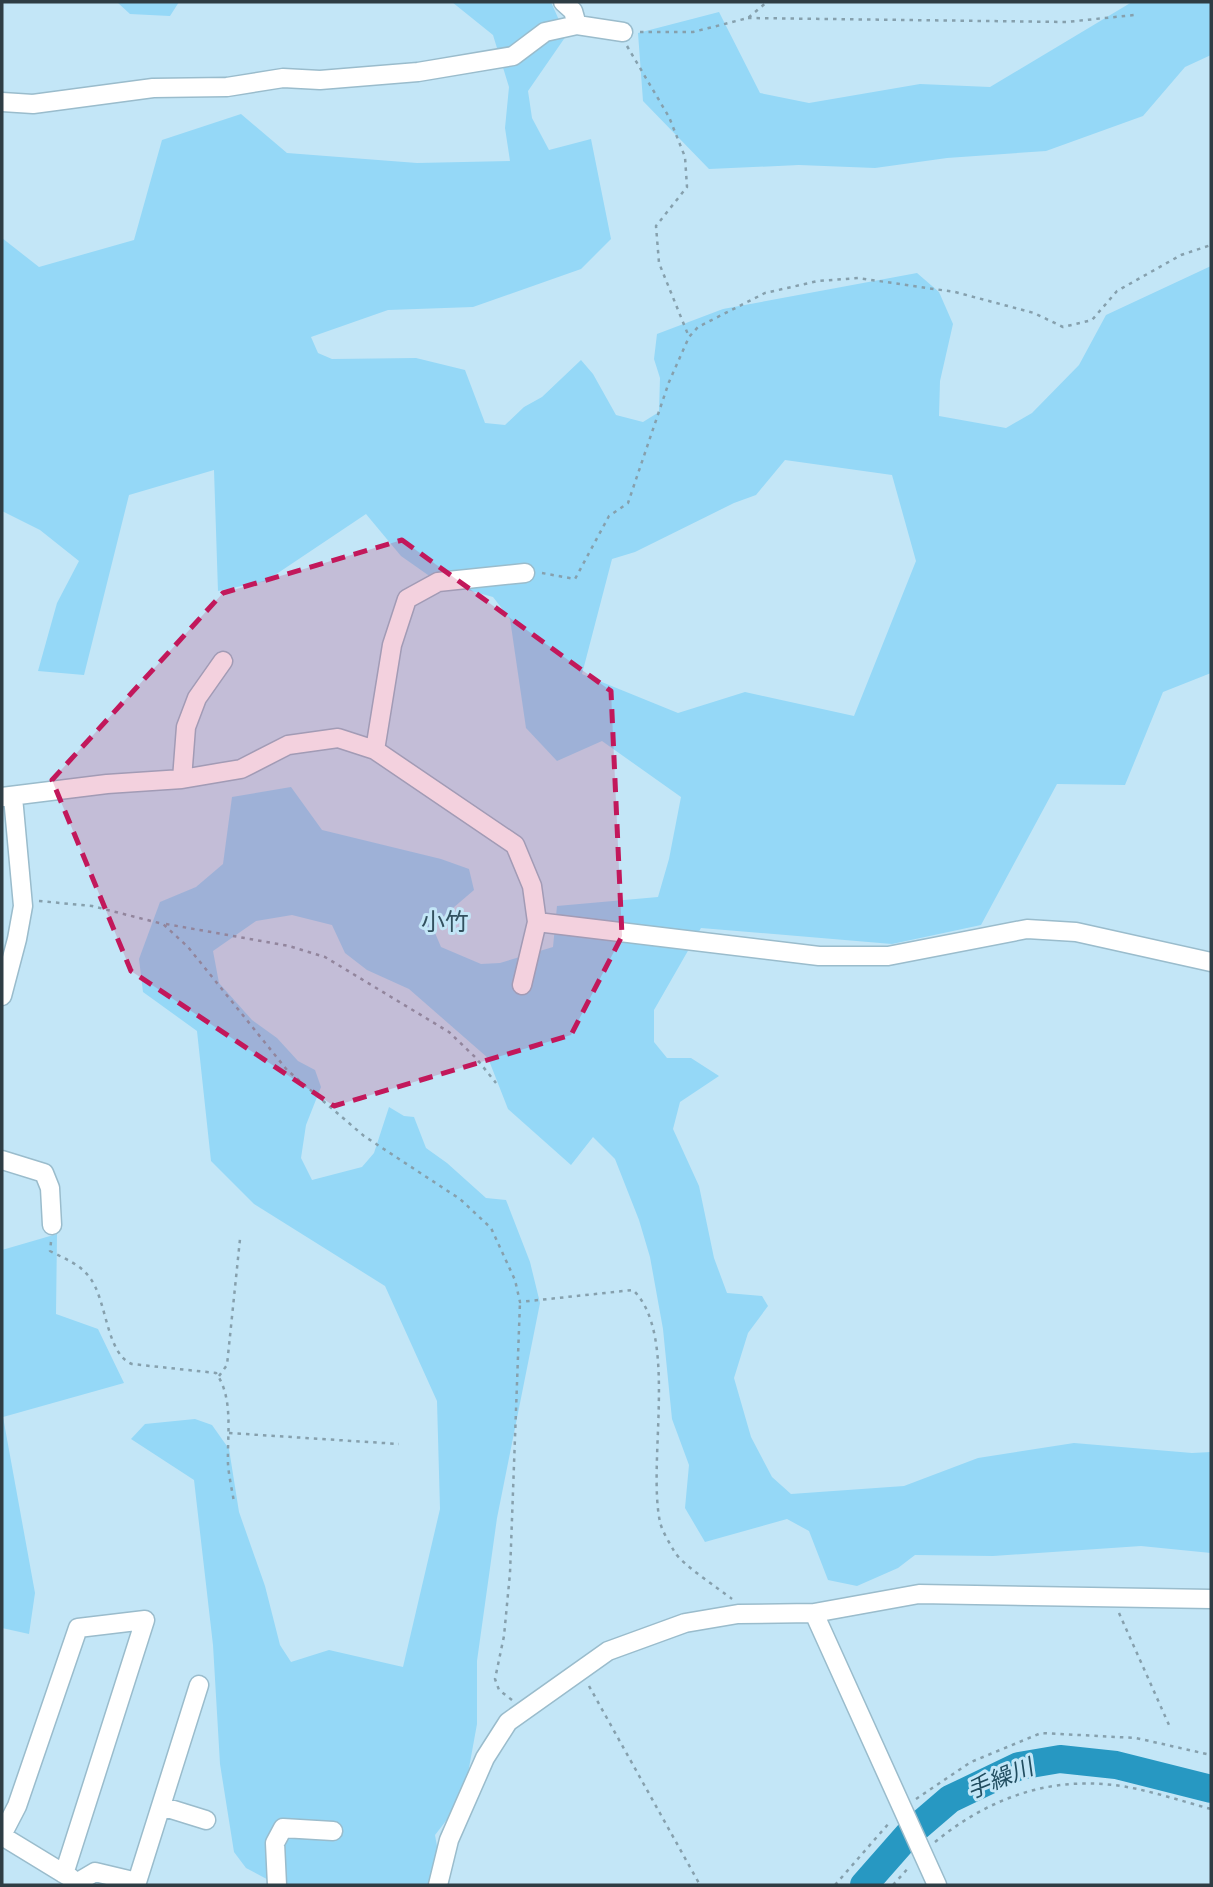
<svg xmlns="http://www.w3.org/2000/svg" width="1213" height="1887" font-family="'Nunito Sans','Noto Sans JP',sans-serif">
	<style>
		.green { fill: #95d8f7; fill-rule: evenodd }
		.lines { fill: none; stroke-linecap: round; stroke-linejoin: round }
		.river { stroke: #2798c2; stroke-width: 28 }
		.minor-casing { stroke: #9abccc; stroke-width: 21 }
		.path { stroke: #86a0ad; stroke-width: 2.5; stroke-dasharray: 3.5 5; stroke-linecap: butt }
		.minor { stroke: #fff; stroke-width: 18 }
		.marked { fill: #c2185b; fill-opacity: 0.2; stroke: #c2185b; stroke-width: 5; stroke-dasharray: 14 9; stroke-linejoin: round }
		.labels { text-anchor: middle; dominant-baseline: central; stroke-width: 6; stroke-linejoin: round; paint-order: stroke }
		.water-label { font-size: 23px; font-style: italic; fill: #214d60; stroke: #c3e6f7 }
		.quarter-label { font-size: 24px; fill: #32515f; stroke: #c3e6f7 }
	</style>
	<rect width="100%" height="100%" fill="#c3e6f7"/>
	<!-- green -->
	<path class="green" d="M117,2H179L170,16L130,14Z
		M452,2H551L566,36L528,91L532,118L549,150L591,139L611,239L581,269L473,307L388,310L311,337L318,353L332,359L416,358L465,370L485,423L505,425L524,407L542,397L581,360L593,374L616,415L643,422L659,412L660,378L654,359L657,334L723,309L917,273L939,292L953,324L940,381L939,416L1006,428L1032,413L1079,365L1106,315L1211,266V673L1163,692L1125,785L1057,784L981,925L892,944L701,928L654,1010V1042L667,1058H691L719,1076L680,1102L673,1129L699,1186L714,1258L727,1293L762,1296L768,1306L748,1333L734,1378L751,1437L772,1477L791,1494L904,1486L978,1458L1074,1443L1192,1453L1211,1452V1553L1141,1546L993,1556L915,1555L898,1568L857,1586L828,1580L809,1531L787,1519L705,1542L685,1508L689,1465L672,1419L663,1329L650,1257L639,1220L615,1159L593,1137L571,1165L508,1109L488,1058L409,989L367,970L345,953L332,925L292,915L256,921L213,951L219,983L252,1020L277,1038L298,1061L315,1070L321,1087L306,1125L301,1158L312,1180L362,1167L374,1153L389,1107L404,1116L414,1117L426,1148L447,1163L486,1198L506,1200L530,1262L540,1303L497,1518L477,1661V1724L465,1790L452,1813L435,1835L444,1885H278L246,1868L234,1852L220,1764L213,1645L194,1480L131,1439L145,1424L195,1419L212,1425L229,1449L239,1512L265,1586L280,1645L291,1662L329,1650L403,1667L440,1509L437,1401L385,1286L254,1204L211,1161L197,1031L143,992L139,959L160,902L196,887L223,864L232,797L291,787L322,830L441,859L469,869L474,890L432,926L441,947L481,964L500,963L553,947L557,906L658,897L669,859L681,797L602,741L557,761L526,728L510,619L493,597L438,582L401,556L366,514L266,581L218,591L214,470L129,495L84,675L38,671L57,603L79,561L40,530L2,511V238L39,267L134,240L162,140L241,114L287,153L417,163L510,161L505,128L509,87L493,35ZM785,460L892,475L916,561L854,716L745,692L678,713L582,674L612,559L635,552L734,503L756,495Z
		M1132,2H1211V55L1185,67L1143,116L1046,151L947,158L875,168L799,165L709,169L643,101L638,33L719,12L760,93L809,103L920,84L990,87Z
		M57,1234L56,1314L98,1329L124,1383L3,1417L35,1593L29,1634L2,1628V1250Z"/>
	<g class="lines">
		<!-- river -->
		<path class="river" d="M864,1885L908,1835L950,1799L1019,1766L1060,1759L1116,1765L1211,1789"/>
		<defs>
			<path id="minor" d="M563,2L573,11L577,25
				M2,102L33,104L153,88L227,87L283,78L320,80L418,72L513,56L545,32L577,25L623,32
				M375,750L392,645L407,599L438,582L525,573
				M182,779L186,727L197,698L223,661
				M2,797L107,784L182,779L241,769L288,745L338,738L375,750L515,845L532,886L537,922L522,985
				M537,922L819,956H888L1027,929L1076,932L1211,962
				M2,996L17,939L23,906L13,797
				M2,1160L44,1173L50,1188L52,1225
				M814,1613L919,1594L1211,1599
				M161,1806L206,1820
				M2,1835L17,1806L78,1628L145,1620L64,1874
				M2,1836L71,1878
				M73,1885L95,1872L137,1882L199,1685
				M277,1885L275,1843L283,1828L333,1831
				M438,1885L449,1840L485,1758L508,1722L608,1651L685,1623L738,1614L814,1613L937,1885"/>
		</defs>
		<!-- minor casing -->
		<use href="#minor" class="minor-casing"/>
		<!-- path -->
		<path class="path" d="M748,18L1066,22L1134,15
			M640,32H693L748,18L767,2
			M627,46L669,117L685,157L687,187L656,226L659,263L689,337
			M542,573L575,579L609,516L628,503L669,382L689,337L698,327L765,293L818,281L858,278L955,292L1034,313L1063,327L1092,320L1117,291L1181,255L1211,245
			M39,901L92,906L163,924L188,947L287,1070L364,1136L460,1199L491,1228L515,1280L520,1302L633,1290C679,1334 647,1461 660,1522C662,1531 669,1542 674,1551C681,1564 718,1588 732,1599
			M166,924L289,946L325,957L449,1032L476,1058L496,1083
			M51,1242L50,1251C65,1259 80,1264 90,1278C107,1300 106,1354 132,1364L216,1373C234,1398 227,1435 228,1464C229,1477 232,1490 234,1502
			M219,1376L227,1365L240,1239
			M229,1433L399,1444
			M1119,1613L1169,1725
			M589,1686L700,1885
			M512,1700L499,1690L495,1679L504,1636L510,1573L520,1302
			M916,1799L971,1762L1041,1733L1136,1738L1211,1755
			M935,1842C986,1800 1046,1777 1113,1785C1143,1788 1181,1801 1211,1809
			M835,1885L890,1822
			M893,1885L910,1866"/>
		<!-- minor -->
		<use href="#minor" class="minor"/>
	</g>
	<!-- marked area -->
	<path class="marked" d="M402,540L611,691L622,936L571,1035L334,1106L131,971L52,780L223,593Z"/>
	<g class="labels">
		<!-- water labels -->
		<g class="water-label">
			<text transform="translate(1000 1779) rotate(-22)">手繰川</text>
		</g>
		<!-- quarter labels -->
		<g class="quarter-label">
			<text x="445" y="922">小竹</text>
		</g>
	</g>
	<!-- border -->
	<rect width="1213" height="1887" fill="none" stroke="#2f3d44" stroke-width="7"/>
</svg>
